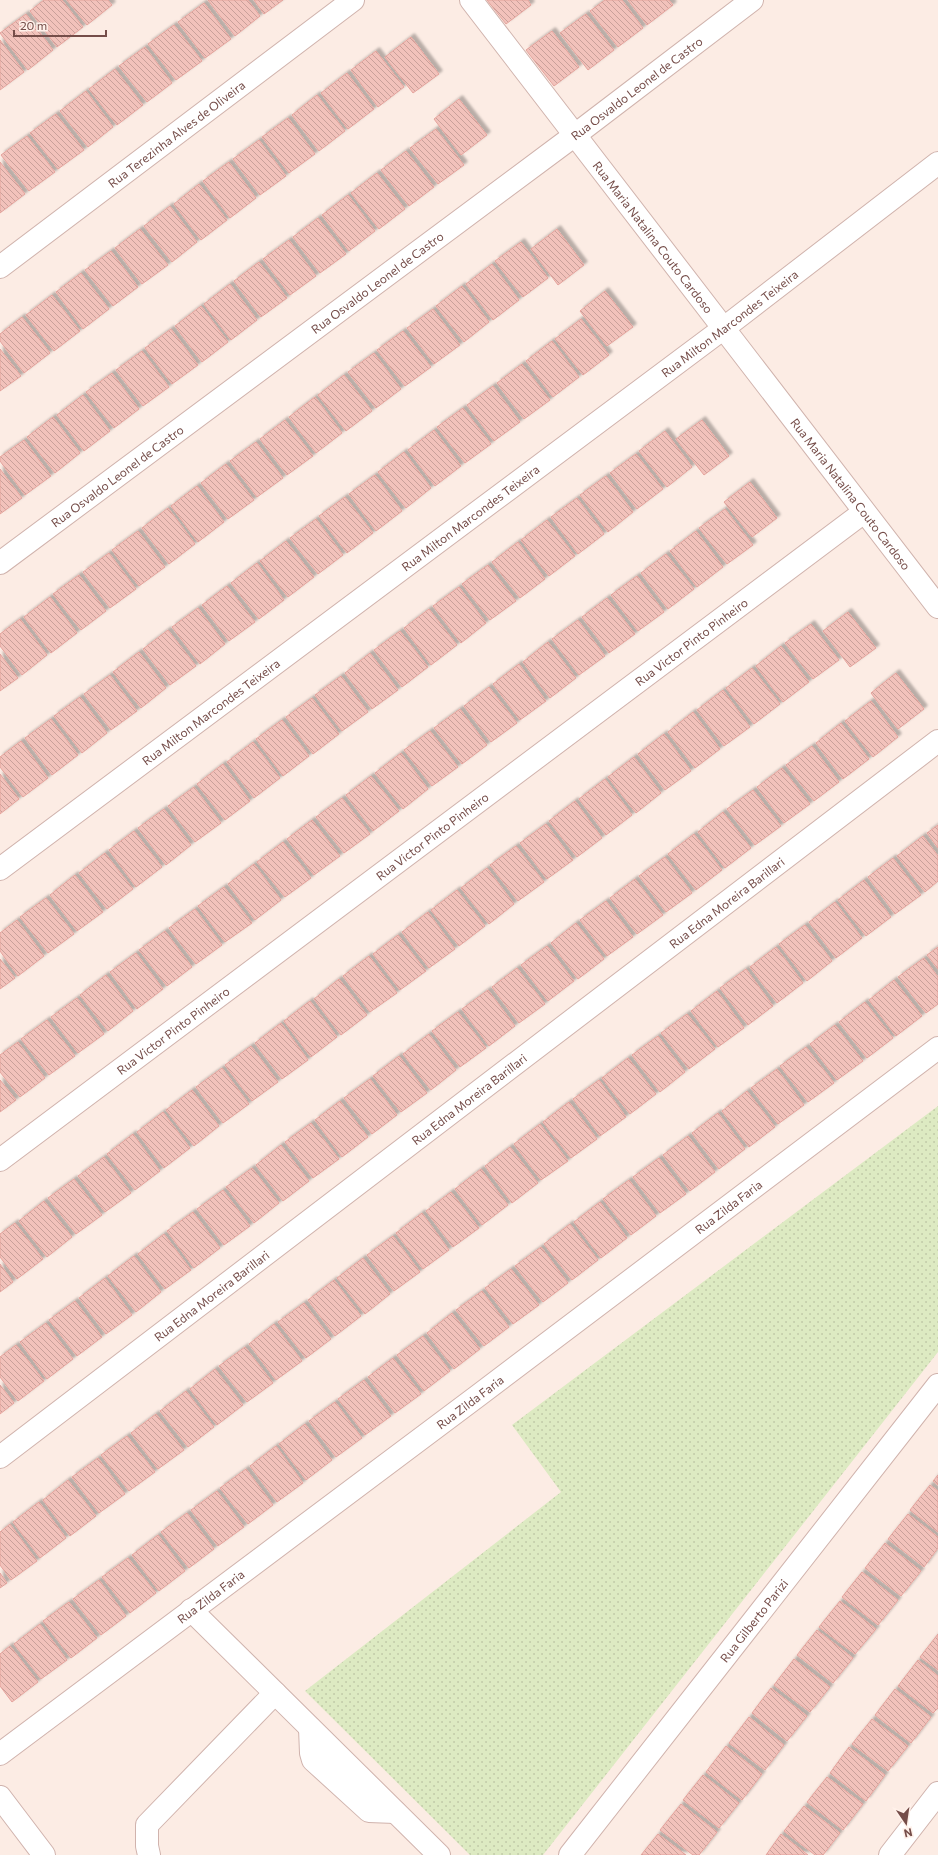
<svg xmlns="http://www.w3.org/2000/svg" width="938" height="1855" font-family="Commissioner,sans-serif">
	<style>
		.green { fill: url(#green-dots) }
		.building { fill: url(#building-back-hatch); stroke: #e4a39c; filter: url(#shadow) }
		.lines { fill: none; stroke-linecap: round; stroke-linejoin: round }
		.minor-casing { stroke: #d0b3ad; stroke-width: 24 }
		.minor { stroke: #fff; stroke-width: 22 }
		.labels { text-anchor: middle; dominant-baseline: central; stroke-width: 3; stroke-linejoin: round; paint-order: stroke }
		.street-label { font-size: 12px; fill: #754d49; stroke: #fff1ea }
	</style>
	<defs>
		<pattern id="green-dots" width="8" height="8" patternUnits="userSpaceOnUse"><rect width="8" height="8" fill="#ddeac2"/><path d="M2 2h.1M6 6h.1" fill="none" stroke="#c1caa8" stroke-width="1.8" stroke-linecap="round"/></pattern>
		<pattern id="building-back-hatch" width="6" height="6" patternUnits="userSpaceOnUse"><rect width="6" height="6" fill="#f2c2bb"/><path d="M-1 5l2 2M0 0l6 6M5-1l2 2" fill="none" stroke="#c9a09a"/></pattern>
		<filter id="shadow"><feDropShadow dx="3.5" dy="-3.5" stdDeviation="1" flood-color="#0004"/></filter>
	</defs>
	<rect width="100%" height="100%" fill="#fcece4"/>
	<!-- green -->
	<path class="green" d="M938,1106V1352L543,1855H470L305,1691L561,1492L512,1425Z"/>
	<!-- building -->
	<path class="building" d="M44,0H62L83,27L57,47L30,11Z
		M67,0H108L112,5L87,25Z
		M208,0H248L260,16L235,36Z
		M254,0H283L264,14Z
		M487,0H528L531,5L506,24Z
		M605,0H622L643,28L618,47L590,11Z
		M628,0H669L673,5L647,25Z
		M204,3L231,39L205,58L178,22Z
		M26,14L53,50L28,70L0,33Z
		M586,14L614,50L588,70L560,33Z
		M174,25L202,61L176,80L148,44Z
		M552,31L579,67L554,86L526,50Z
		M411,37L439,74L413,93L385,57Z
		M0,40L24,72L0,90Z
		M145,47L172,83L147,102L119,66Z
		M376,51L404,87L378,107L351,70Z
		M115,69L143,105L117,125L89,89Z
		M347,73L374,109L348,129L321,93Z
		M86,91L113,127L88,147L60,111Z
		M317,95L345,131L319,151L292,115Z
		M459,99L487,135L461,155L434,119Z
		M56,114L84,150L58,169L30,133Z
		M288,118L315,154L289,173L262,137Z
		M436,129L464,165L438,184L410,148Z
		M27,136L55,172L29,191L1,155Z
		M259,140L286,176L260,195L233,159Z
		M406,151L434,187L409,206L381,170Z
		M0,162L25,194L0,213Z
		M229,162L256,198L230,218L203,181Z
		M377,173L405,209L379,229L351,193Z
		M199,184L227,220L201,240L174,204Z
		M348,195L375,231L349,251L322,215Z
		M170,206L197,242L172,262L144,226Z
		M318,218L346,254L320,273L293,237Z
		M140,229L168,265L142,284L115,248Z
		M557,229L584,265L558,285L531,249Z
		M289,240L316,276L290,295L263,259Z
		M521,242L548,278L523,297L495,261Z
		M111,251L138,287L113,306L85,270Z
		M259,262L287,298L261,317L234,281Z
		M492,264L519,300L493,320L466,284Z
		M81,273L109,309L83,329L56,292Z
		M230,284L257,320L231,340L204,304Z
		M462,286L489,322L464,342L436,306Z
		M605,291L633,327L607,346L580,311Z
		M52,295L80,331L54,351L26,315Z
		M201,306L228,342L202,362L175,326Z
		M433,309L460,345L434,364L407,328Z
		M22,317L50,353L24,373L0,341V334Z
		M581,319L609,355L583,375L555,339Z
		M171,329L198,365L172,384L145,348Z
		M403,331L431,367L405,386L377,350Z
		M552,341L579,377L553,397L526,361Z
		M0,349L21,376L0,391Z
		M142,351L169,387L143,406L116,370Z
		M374,353L401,389L376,408L348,372Z
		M522,364L550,400L524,419L497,383Z
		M112,373L139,409L114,428L86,392Z
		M344,375L372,411L346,431L318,395Z
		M493,386L520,422L494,441L467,405Z
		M83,395L110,431L84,451L57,415Z
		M315,397L342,433L316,453L289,417Z
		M463,408L491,444L465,463L437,427Z
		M53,417L80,453L55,473L27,437Z
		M285,420L313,456L287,475L260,439Z
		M702,420L729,456L704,475L676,439Z
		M434,430L461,466L435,486L408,450Z
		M665,431L692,467L667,487L639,451Z
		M24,440L51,476L25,495L0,461V457Z
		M256,442L283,478L257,497L230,461Z
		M404,452L431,488L406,508L378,472Z
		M636,454L663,489L637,509L610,473Z
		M226,464L254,500L228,519L201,483Z
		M0,469L22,498L0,514Z
		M375,475L402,511L376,531L349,494Z
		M606,476L633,512L608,532L580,495Z
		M750,482L777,518L752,537L724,502Z
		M197,486L224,522L198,542L171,506Z
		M345,497L373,533L347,553L319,516Z
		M577,498L604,534L578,554L551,517Z
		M168,508L195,544L169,564L142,528Z
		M725,509L753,545L727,564L699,528Z
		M316,519L343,555L318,574L290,538Z
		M547,520L575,556L549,576L521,540Z
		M138,531L165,567L139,586L112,550Z
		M696,531L723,567L697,587L670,551Z
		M286,541L314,577L288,597L260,561Z
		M518,542L545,579L520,598L492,562Z
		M109,553L136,589L110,608L83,572Z
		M666,554L694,589L668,609L641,573Z
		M257,563L284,600L259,619L231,583Z
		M488,565L516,601L490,620L462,584Z
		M79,575L106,611L81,630L53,594Z
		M637,576L664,612L638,631L611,595Z
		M227,586L255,622L229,641L202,605Z
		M459,587L486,623L461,643L433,606Z
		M50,597L77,633L51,653L24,617Z
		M607,598L635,634L609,653L582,617Z
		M198,608L225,644L200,664L172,627Z
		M429,609L457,645L431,665L404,628Z
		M848,612L876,648L850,667L823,631Z
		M20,619L47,655L22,675L0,646V634Z
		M578,620L605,656L579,675L552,639Z
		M811,624L839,660L813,679L785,643Z
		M168,630L196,666L170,685L143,649Z
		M400,631L428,667L402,687L374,650Z
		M548,642L576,678L550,698L523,662Z
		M781,646L809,682L783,702L756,666Z
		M139,652L166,688L141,708L113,672Z
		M370,653L398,690L372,709L345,673Z
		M0,654L18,678L0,691Z
		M519,664L546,701L520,720L493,684Z
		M752,668L780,704L754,724L726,688Z
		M896,673L924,709L898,729L871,693Z
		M110,675L137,711L111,730L84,694Z
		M341,676L368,712L342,731L315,695Z
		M489,687L517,723L491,742L464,706Z
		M723,690L750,727L724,746L697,710Z
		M80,697L107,733L82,753L54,716Z
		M312,698L339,734L313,754L286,717Z
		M871,701L898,737L873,757L845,721Z
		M460,709L487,745L462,764L434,728Z
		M693,712L720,749L695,768L668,732Z
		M51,719L78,755L52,775L25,738Z
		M282,720L309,756L283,776L256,739Z
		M841,723L869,759L843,779L816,743Z
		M430,731L458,767L432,786L404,750Z
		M664,734L691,771L665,790L638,754Z
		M21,741L48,778L23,797L0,767V757Z
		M253,742L280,778L254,798L227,762Z
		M812,746L839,782L814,801L786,765Z
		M401,753L428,789L403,809L375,773Z
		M634,757L661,793L636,813L608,777Z
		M223,764L250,801L225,820L197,784Z
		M782,768L810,804L784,823L757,787Z
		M0,774L19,799L0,814Z
		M371,776L399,811L373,831L346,795Z
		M605,779L632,815L606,835L579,799Z
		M194,787L221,823L195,842L168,806Z
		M753,790L781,826L755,845L727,809Z
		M342,798L370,834L344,853L316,817Z
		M575,801L602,838L577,857L549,821Z
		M164,809L191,845L166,865L138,828Z
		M723,812L751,848L725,868L698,832Z
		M312,820L340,856L314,875L287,839Z
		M546,824L573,860L547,879L520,843Z
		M938,825V848L927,833Z
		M134,831L162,867L136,887L109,850Z
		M694,834L722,870L696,890L668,854Z
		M923,836L938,856V881L925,892L897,856Z
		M283,842L311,878L285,897L257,862Z
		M516,846L544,882L518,901L490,865Z
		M105,853L133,889L107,909L79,873Z
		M665,857L692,893L666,912L639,876Z
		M893,858L921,895L895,914L868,877Z
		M254,864L281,900L255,920L228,884Z
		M487,868L514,904L489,924L461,888Z
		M75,875L103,912L77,931L50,895Z
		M635,879L663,915L637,934L610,898Z
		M864,880L891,917L866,936L838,900Z
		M224,887L252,923L225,942L198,906Z
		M457,890L485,926L459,946L431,910Z
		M46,898L74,934L48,953L20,917Z
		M606,901L633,937L607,956L580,920Z
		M835,902L862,938L836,958L809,922Z
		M195,909L222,945L196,964L169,928Z
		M428,912L455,949L429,968L402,932Z
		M17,920L44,956L18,976L0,951V933Z
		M576,923L604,959L578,979L551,943Z
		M805,925L832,961L807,981L779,944Z
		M165,931L192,967L167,986L139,950Z
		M398,935L426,971L400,990L373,954Z
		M547,946L574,981L548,1001L521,965Z
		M776,947L803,983L777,1003L750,967Z
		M938,947V969L927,955Z
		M136,953L163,989L137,1009L110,972Z
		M369,956L397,993L370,1012L343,976Z
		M924,958L938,977V1004L926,1013L898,977Z
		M0,959L15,978L0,989Z
		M517,968L545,1004L519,1023L492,987Z
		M746,969L773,1006L748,1025L720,988Z
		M106,975L133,1011L108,1031L80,995Z
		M339,979L367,1015L341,1035L314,999Z
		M894,980L922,1016L896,1036L869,1000Z
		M488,990L515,1026L489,1046L462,1009Z
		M717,991L744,1028L718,1047L691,1011Z
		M77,998L104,1034L78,1053L51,1017Z
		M310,1001L337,1037L311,1057L284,1021Z
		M865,1002L893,1038L867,1058L839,1022Z
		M458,1012L486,1048L460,1067L432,1031Z
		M687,1014L715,1049L689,1069L661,1033Z
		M47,1020L75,1056L49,1075L21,1039Z
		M281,1023L308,1060L282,1079L255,1043Z
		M835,1025L863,1061L837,1080L810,1044Z
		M429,1034L456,1070L431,1090L403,1054Z
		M658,1036L685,1072L660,1092L632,1055Z
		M18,1042L45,1078L20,1097L0,1072V1055Z
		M251,1046L278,1082L252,1101L225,1065Z
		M806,1047L834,1083L808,1102L780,1066Z
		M399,1056L427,1093L401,1112L373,1076Z
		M628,1058L656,1094L630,1114L602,1078Z
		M222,1068L249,1104L223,1123L196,1087Z
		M777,1069L804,1105L778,1124L751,1088Z
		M370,1079L397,1115L372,1134L344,1098Z
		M0,1080L16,1100L0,1112Z
		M599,1080L626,1117L600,1136L573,1099Z
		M192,1090L219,1126L194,1146L166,1110Z
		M747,1091L775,1127L749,1147L722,1111Z
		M340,1101L368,1137L342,1157L315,1120Z
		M569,1102L597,1139L571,1158L543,1122Z
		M163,1112L190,1148L164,1168L137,1132Z
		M718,1113L745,1149L719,1169L692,1133Z
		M311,1123L339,1159L313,1178L285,1142Z
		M540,1124L568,1161L541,1180L514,1144Z
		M133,1134L160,1171L135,1190L107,1154Z
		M688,1136L715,1172L690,1191L663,1155Z
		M281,1145L309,1181L283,1201L256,1165Z
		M510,1147L538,1183L512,1203L485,1166Z
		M104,1157L131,1193L105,1212L78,1176Z
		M659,1158L686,1194L660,1213L633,1177Z
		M252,1168L279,1203L254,1223L226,1187Z
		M481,1169L508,1205L482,1225L455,1189Z
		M74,1179L102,1215L76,1234L48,1198Z
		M629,1180L656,1216L631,1235L603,1199Z
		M223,1190L250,1226L224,1245L197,1209Z
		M451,1192L479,1228L453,1247L426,1211Z
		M44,1201L72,1237L47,1257L19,1221Z
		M600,1202L627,1238L601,1258L574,1222Z
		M193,1212L220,1248L194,1268L167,1231Z
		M422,1213L449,1250L423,1269L396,1233Z
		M15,1223L43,1259L17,1279L0,1257V1234Z
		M570,1224L598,1260L572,1280L544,1244Z
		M164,1234L191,1270L165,1289L138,1254Z
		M393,1236L420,1272L394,1291L367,1255Z
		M541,1247L568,1283L543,1302L515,1266Z
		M134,1256L161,1292L136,1312L108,1276Z
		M363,1258L390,1294L365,1314L337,1278Z
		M0,1264L13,1282L0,1292Z
		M511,1269L539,1305L513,1324L485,1288Z
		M105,1278L132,1315L106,1334L79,1298Z
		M334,1280L361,1316L335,1336L308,1300Z
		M482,1291L509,1327L484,1346L456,1310Z
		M75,1301L102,1337L77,1356L49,1320Z
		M304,1303L331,1339L306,1358L278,1322Z
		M452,1313L480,1349L454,1369L427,1333Z
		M46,1323L73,1359L47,1379L20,1342Z
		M274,1324L302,1361L276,1380L249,1344Z
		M423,1336L450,1371L424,1391L397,1355Z
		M16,1345L44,1381L18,1401L0,1377V1357Z
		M245,1347L273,1383L247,1402L219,1366Z
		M393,1358L421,1394L395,1413L368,1377Z
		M215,1369L243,1405L217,1425L190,1389Z
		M364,1380L391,1416L365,1435L338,1399Z
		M0,1385L14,1403L0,1414Z
		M186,1391L214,1427L188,1447L160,1411Z
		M335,1402L362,1438L336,1457L309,1421Z
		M156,1414L184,1450L158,1469L131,1433Z
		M305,1424L332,1460L306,1480L279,1444Z
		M127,1436L155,1472L129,1491L101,1455Z
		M276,1446L303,1483L277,1502L250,1466Z
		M98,1458L125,1494L99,1513L72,1477Z
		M246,1469L273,1505L248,1524L220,1488Z
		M938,1475V1485L933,1481Z
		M68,1480L96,1516L70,1536L43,1500Z
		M930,1485L938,1491V1532L910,1510Z
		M217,1491L244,1527L218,1546L191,1510Z
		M39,1502L66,1538L40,1558L13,1522Z
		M187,1513L214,1549L189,1568L161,1532Z
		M908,1514L938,1537V1548L924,1567L888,1539Z
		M10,1524L37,1561L11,1580L0,1565V1532Z
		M158,1535L185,1571L159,1591L132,1555Z
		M885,1543L921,1571L901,1596L865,1568Z
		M128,1558L156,1593L130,1613L102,1577Z
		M862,1572L898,1600L878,1625L842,1597Z
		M0,1573L7,1583L0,1588Z
		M99,1580L126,1616L101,1635L73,1599Z
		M840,1601L876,1629L855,1654L819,1627Z
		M69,1602L97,1638L71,1658L43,1621Z
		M40,1624L67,1660L41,1679L14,1644Z
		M817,1630L853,1658L833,1683L797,1655Z
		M938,1634V1670L920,1657Z
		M10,1646L38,1682L12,1702L0,1686V1654Z
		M794,1659L830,1687L810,1712L774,1685Z
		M918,1660L938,1676V1708L933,1713L898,1686Z
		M771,1688L807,1716L787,1741L752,1713Z
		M895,1689L931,1717L911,1743L875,1715Z
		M749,1717L784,1745L765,1770L729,1743Z
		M872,1719L908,1746L888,1771L852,1744Z
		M726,1746L762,1774L742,1800L706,1772Z
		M849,1747L885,1775L866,1801L830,1773Z
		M703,1775L739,1803L719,1828L683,1800Z
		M827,1777L863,1804L843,1830L807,1802Z
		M681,1804L717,1832L699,1855H693L660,1830Z
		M804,1806L840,1833L823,1855H815L784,1831Z
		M658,1834L686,1855H641Z
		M781,1834L808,1855H766Z"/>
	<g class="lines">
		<defs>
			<g id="minor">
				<path id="s1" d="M471,0L938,607"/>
				<path id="s2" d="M0,267L353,0"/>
				<path id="s3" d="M0,563L575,135L752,0"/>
				<path id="s4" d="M0,869L724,328L938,163"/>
				<path id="s5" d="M0,1160L864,512"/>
				<path id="s6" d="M0,1457L938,741"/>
				<path d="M191,1610L439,1855"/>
				<path d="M310,1728L311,1753L313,1760L369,1811L395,1812"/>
				<path id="s7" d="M0,1754L479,1395L938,1048"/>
				<path d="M0,1797L44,1855"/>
				<path d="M149,1855L147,1846V1825L275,1693"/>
				<path id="s8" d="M570,1855L938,1385"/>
				<path d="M890,1855L938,1793"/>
			</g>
		</defs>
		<!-- minor casing -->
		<use href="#minor" class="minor-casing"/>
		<!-- minor -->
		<use href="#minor" class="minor"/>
	</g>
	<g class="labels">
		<!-- street labels -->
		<g class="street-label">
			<text stroke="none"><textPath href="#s3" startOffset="794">Rua Osvaldo Leonel de Castro</textPath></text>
			<text stroke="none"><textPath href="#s2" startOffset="221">Rua Terezinha Alves de Oliveira</textPath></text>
			<text stroke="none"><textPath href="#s1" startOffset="299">Rua Maria Natalina Couto Cardoso</textPath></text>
			<text stroke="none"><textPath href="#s3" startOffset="470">Rua Osvaldo Leonel de Castro</textPath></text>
			<text stroke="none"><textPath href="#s4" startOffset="911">Rua Milton Marcondes Teixeira</textPath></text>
			<text stroke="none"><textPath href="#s3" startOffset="146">Rua Osvaldo Leonel de Castro</textPath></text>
			<text stroke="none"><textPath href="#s1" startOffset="623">Rua Maria Natalina Couto Cardoso</textPath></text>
			<text stroke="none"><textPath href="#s4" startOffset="587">Rua Milton Marcondes Teixeira</textPath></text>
			<text stroke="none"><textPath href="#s5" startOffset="864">Rua Victor Pinto Pinheiro</textPath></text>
			<text stroke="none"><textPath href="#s4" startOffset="263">Rua Milton Marcondes Teixeira</textPath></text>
			<text stroke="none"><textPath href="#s5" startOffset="540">Rua Victor Pinto Pinheiro</textPath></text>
			<text stroke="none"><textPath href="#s6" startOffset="914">Rua Edna Moreira Barillari</textPath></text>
			<text stroke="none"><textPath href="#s5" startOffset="216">Rua Victor Pinto Pinheiro</textPath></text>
			<text stroke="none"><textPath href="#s6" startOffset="590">Rua Edna Moreira Barillari</textPath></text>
			<text stroke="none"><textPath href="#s7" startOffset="911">Rua Zilda Faria</textPath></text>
			<text stroke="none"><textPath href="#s6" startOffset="266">Rua Edna Moreira Barillari</textPath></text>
			<text stroke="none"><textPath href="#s7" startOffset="587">Rua Zilda Faria</textPath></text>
			<text stroke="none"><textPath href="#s7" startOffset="263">Rua Zilda Faria</textPath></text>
			<text stroke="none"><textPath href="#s8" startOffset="298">Rua Gilberto Parizi</textPath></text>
		</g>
	</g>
	<!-- north arrow -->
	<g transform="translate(906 1823) rotate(167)" stroke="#fff1ea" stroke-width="3" paint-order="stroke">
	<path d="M0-3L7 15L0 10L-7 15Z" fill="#754d49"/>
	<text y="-6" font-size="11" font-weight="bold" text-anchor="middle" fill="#754d49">N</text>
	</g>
	<!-- scale -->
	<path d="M14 30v6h92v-6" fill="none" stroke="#754d49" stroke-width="2"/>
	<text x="20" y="30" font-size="12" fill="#754d49" stroke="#fff1ea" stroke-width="3" paint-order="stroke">20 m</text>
</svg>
